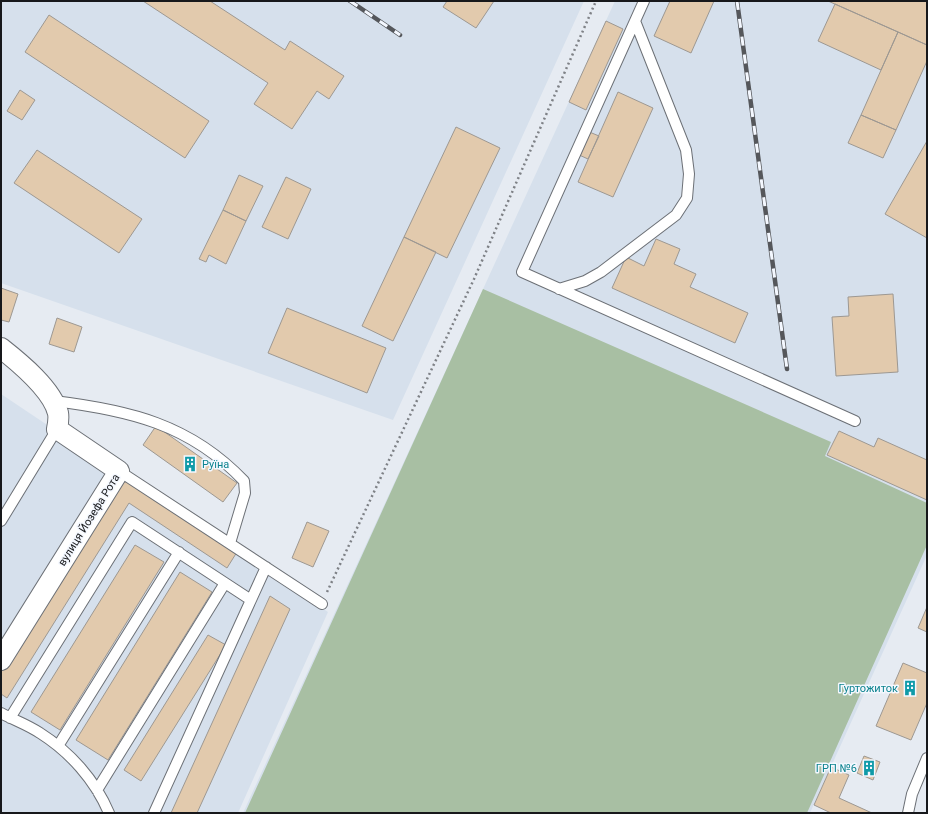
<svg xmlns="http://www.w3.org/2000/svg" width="928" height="814" font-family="Roboto,sans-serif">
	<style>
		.built { fill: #d6e0ec }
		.forest { fill: #a8bfa3 }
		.building { fill: #e2caad; stroke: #9d9892 }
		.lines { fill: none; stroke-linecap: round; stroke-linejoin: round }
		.service-casing { stroke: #6c7076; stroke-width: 12 }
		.minor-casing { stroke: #6c7076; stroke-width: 22 }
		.path { stroke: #7e8186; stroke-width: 2.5; stroke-dasharray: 2 3; stroke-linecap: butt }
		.service { stroke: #fff; stroke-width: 10 }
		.minor { stroke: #fff; stroke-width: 20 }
		.rail-casing { stroke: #55575b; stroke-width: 4.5 }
		.rail { stroke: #f4f8ff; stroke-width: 3; stroke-dasharray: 9; stroke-linecap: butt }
		.labels { text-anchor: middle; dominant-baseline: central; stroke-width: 3; stroke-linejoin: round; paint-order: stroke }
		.culture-label { font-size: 11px; fill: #0d838f; stroke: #f4f8ff; text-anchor: end }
		.street-label { font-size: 11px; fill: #17181b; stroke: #f4f8ff }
	</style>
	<rect width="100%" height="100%" fill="#e6ebf2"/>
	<!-- built -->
	<path class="built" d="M1,1H584L393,420L1,283Z
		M615,1H927V555L810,813H243Z
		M1,394L113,469L1,646Z
		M115,484L237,552L328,612L238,813H1V666Z"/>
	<!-- forest -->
	<path class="forest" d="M483,289L831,442L825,456L927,503V545L807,813H245Z"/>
	<!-- building -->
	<path class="building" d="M143,1H210L285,50L290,41L344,76L329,99L317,91L292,129L254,104L268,83Z
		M447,1H494L476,28L443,7Z
		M670,1H714L691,53L654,36Z
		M828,1H927V45L898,32Z
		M835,4L898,32L881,70L818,41Z
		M49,15L209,121L185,158L25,52Z
		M606,21L623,29L586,110L569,102Z
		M898,32L927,45V61L896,130L861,115Z
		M20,90L35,100L22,120L7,111Z
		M618,92L653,108L613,197L578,182Z
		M861,115L896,130L883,158L848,143Z
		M456,127L500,148L447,258L404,237Z
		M587,131L599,136L588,159L577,154Z
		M927,141V238L885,214Z
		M37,150L142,219L119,253L14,183Z
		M239,175L263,186L246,221L223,210Z
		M286,177L311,189L288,239L262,227Z
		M223,210L246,221L226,264L209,255L206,262L199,259Z
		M404,237L436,252L393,341L362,326Z
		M656,239L680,249L674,264L696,274L690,287L748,313L735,343L612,288L626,257L644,266Z
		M1,288L18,294L9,322L1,320Z
		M893,294L898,372L836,376L832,317L849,316L848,297Z
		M287,308L386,348L367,393L268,353Z
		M57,318L82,327L74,352L49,344Z
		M156,426L237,483L223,502L143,445Z
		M839,431L874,447L878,438L927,460V500L827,455Z
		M130,481L237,552L227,568L129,503L7,698L1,694V666L115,484Z
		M307,522L329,531L313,567L292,558Z
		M135,545L164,562L60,730L31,712Z
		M180,572L212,592L108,760L76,740Z
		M270,596L290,609L197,813H171Z
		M927,607V632L918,628Z
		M208,635L226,645L141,781L124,770Z
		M903,663L927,673V703L911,740L876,726Z
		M864,756L880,762L873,780L857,773Z
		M831,767L849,775L839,798L872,813H831L814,805Z"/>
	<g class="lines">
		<defs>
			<path id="service" d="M644,1L522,272L855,421
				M559,289L585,281L601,272L676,215L687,198L689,174L686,150L635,21
				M54,401C128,410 190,424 244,481L245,493L230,543
				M119,471L322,604
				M1,521L57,429
				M1,713C14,720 28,725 40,733C70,752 95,780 109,813
				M10,718L132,522L251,600
				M58,746L179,552
				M97,790L225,583
				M154,813L266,567
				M908,813L912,794L927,758"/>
			<path id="minor" d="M1,348C20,363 52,389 58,413C59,418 58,424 57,429L119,471L1,660"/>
		</defs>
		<!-- service casing -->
		<use href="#service" class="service-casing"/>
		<!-- minor casing -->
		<use href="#minor" class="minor-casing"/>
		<!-- path -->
		<path class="path" d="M327,592L474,279L596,1"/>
		<!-- service -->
		<use href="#service" class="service"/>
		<!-- minor -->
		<use href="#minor" class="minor"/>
		<defs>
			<path id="rail" d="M350,1L400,35
				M737,1L787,369"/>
		</defs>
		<!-- rail casing -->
		<use href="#rail" class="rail-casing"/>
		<!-- rail -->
		<use href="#rail" class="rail"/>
	</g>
	<!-- icons -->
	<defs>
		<symbol id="building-bare" viewBox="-9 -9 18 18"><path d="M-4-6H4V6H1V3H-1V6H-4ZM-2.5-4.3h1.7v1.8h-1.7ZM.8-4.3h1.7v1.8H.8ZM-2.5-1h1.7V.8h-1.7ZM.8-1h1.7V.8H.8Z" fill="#0f9aa8" stroke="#f4f8ff" stroke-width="2.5" paint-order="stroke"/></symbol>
	</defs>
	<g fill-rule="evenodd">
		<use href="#building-bare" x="179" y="453" width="22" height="22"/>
		<use href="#building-bare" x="899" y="677" width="22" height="22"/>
		<use href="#building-bare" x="858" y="757" width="22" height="22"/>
	</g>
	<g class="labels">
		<!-- culture labels -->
		<g class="culture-label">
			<text x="202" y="464" text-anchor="start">Руїна</text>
			<text x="898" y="688">Гуртожиток</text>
			<text x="857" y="768">ГРП №6</text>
		</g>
		<!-- street labels -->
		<g class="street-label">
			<text transform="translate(89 520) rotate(-58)">вулиця Йозефа Рота</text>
		</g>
	</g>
	<!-- border -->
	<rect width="928" height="814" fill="none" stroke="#17181b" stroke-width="4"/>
</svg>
